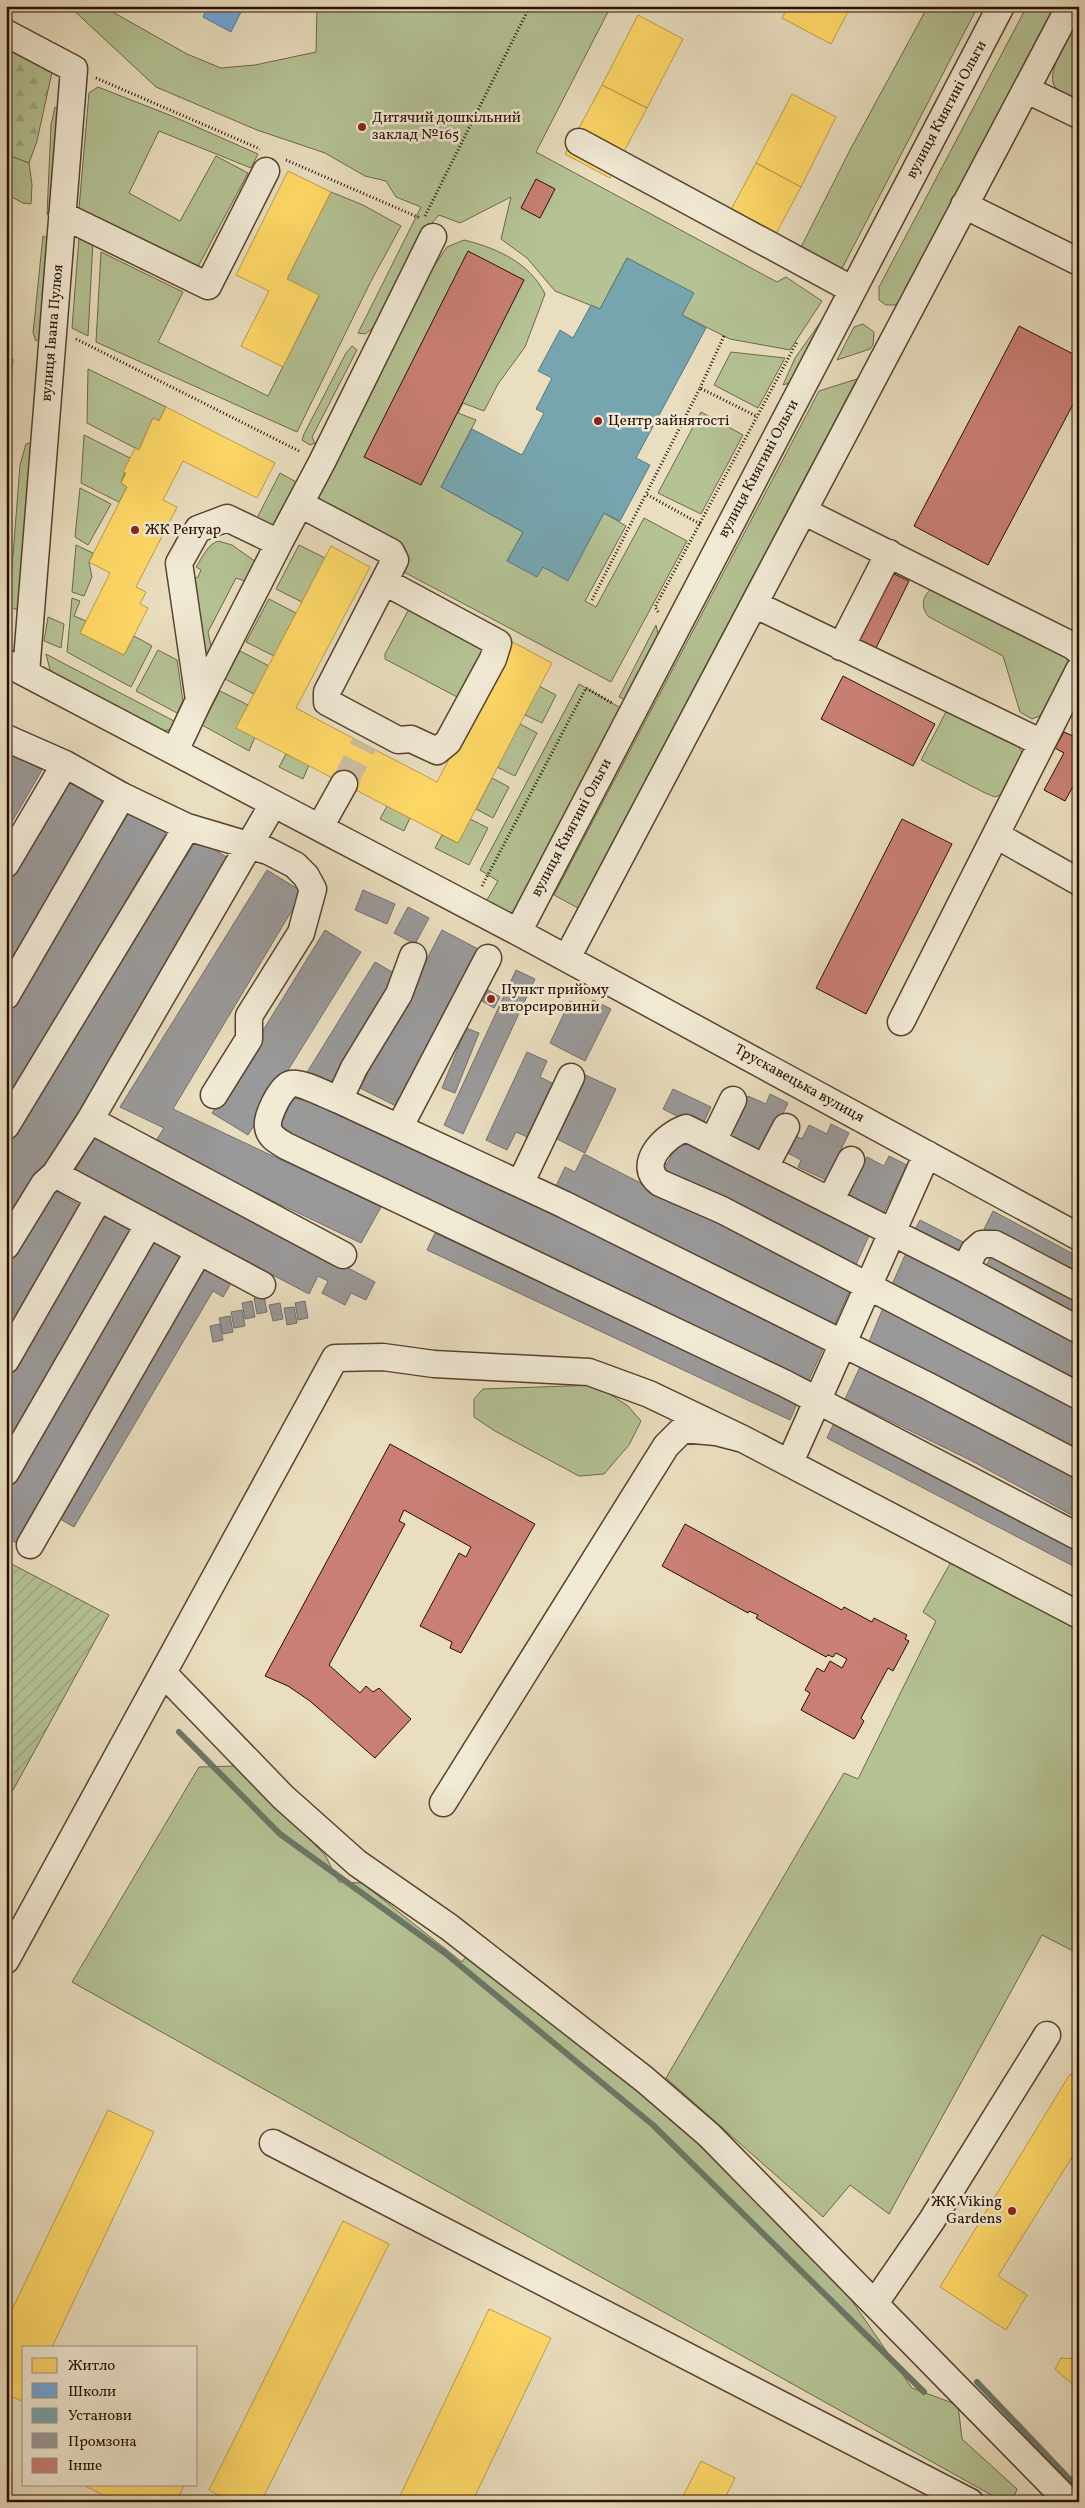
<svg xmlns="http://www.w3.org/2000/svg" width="1085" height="2508" font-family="Vollkorn,serif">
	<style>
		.green { fill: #b4c294; stroke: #6e684a }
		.forest { fill: url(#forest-firs); stroke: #6e684a }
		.garden { fill: url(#garden-furrows); stroke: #6e684a }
		.homes { fill: #ffd966; stroke: #bf9c48 }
		.schools { fill: #6fa8dc; stroke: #5a7a9a }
		.public { fill: #76a5af; stroke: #5f787b }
		.industry { fill: #999; stroke: #776f6b }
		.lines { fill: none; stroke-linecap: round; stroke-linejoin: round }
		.stream { stroke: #6c7768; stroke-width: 6 }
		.building { fill: #c97f75; stroke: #290e01 }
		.minor-tunnel { stroke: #ccbfa2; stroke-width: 26; stroke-dasharray: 26 13; stroke-linecap: butt }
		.minor-casing { stroke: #594230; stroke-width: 29 }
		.path { stroke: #290e01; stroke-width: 3; stroke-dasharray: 1 2.5; stroke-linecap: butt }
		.minor { stroke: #f1ead5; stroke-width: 26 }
		.poi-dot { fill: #8f2418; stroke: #f1ead5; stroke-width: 2 }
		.labels { text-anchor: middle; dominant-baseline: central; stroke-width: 5; stroke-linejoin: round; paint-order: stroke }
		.street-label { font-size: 15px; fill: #290e01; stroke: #f1ead5 }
		.poi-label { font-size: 15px; fill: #290e01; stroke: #f1ead5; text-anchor: start }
	</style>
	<defs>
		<pattern id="forest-firs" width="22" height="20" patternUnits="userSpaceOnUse" patternTransform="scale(1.25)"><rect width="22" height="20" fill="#b4c294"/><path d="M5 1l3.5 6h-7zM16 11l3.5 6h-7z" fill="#9ba67e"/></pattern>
		<pattern id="garden-furrows" width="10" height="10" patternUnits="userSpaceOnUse" patternTransform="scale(1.25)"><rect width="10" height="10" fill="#b4c294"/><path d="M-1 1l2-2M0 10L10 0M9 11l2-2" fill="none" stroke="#9ba67e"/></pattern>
	</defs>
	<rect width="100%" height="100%" fill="#e9debf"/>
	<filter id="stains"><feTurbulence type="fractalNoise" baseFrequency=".004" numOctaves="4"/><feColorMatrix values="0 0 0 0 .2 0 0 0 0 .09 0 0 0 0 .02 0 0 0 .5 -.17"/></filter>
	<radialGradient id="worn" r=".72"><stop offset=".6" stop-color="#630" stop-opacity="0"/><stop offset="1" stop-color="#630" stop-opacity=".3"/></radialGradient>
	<!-- green -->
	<path class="green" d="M69,6H102L187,54L221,68L255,65L316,52L317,6H611L536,152L777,282L786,277L822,301L790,350L730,339L682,315L693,293L627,258L600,309L555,291L527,258L501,239L511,197L460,223L439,215L432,223L435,231L390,315L365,334L358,333L421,207L396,197L386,181L365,176L325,153L257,130L156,87Z
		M928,6H978L837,278L795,259L850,150Z
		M1027,6H1054V11L901,299L895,305H886L879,300V287Z
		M1079,20V105C1070,100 1059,95 1054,85C1046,71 1071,34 1079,20Z
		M98,87L172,116L258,154L251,168L159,131L129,193L180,221L216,156L248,173L193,276L78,220L89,93Z
		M55,107L65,110L58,218L47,214L51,125Z
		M6,112L8,113V155L29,163L32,185L31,204L23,203L6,194Z
		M331,192L363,205L401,226L370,283L297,432L96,342L101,252L183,292L158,342L268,396L319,296L287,279Z
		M43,236L54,241L45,334L36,341L33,333Z
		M79,238L93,241L88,336L72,328Z
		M464,240C497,248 530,263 545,294L525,347L498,384L484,411L463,403L458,413L476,420L441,487L523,532L507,561L543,567L567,580L604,513L626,526L585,601L596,607L644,518L687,541L611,682L306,520L432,269L447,247Z
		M827,313L804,378L783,385L795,358Z
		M863,324L874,332L873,345L870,349L837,360L854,327Z
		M352,346L357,350L312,437L315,443L310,445L302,440L304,434L346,353Z
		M731,352L785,358L758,408L714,385Z
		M6,355L13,359L6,444Z
		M88,369L166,407L159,421L153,418L139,450L87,423Z
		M857,379L578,908L554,895L819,391Z
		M701,412L743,435L701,514L658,493Z
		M84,435L130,458L121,483L127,487L119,502L81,483Z
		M36,441L25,612L9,607L20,465L26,444Z
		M280,473L298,483L273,535L254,524Z
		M80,488L111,504L88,545L75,537Z
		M218,541L232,545L256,562L248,582L236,578L208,632L212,651L207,662L201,660L191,579L198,577L201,570L196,567C202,558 208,544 218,541Z
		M76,545L93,553L89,562L92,577L84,596L72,592Z
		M299,545L325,558L302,602L276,589Z
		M933,588L1068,658L1069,663L1040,716L1032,719L1020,712L1003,656L929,617C920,607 922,595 933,588Z
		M72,598L80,601L74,616L86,621L80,633L124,655L134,636L152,646L131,687L67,652Z
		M269,599L296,613L274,656L246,642Z
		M409,609L487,646L459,698L385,659V654Z
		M48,617L64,624L61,648L44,641Z
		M656,625L661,647L632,703L619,697Z
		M158,650L177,660L183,701L177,713L136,691Z
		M240,651L269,666L254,694L225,679Z
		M46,654L61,662L176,722L171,729L159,732L64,681L50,670Z
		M579,684L626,711L524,913L509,920L484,905L498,881L480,870Z
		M539,686L556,695L542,723L525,715Z
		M220,691L248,705L237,728L255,737L249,751L202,725Z
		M948,708C970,718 1019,735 1025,759L1002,794L995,797L985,793L921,760Z
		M520,724L537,733L515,776L497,767Z
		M286,754L309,765L303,779L279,767Z
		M492,778L509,787L493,818L476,809Z
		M387,806L410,818L404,831L380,819Z
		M470,819L488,828L469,865L435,848L442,835L458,843Z
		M596,1385L628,1406L641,1421L629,1445L604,1474L579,1476L495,1431L474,1417V1399L483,1389Z
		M951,1562L1079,1628V1954L1042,1935L889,2214L850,2185L823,2217L666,2078L844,1773L858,1779L936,1621L923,1612Z
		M237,1766L325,1855L339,1882L362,1883L462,1962L469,1952L703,2140L832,2272L912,2388L958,2405L962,2439L1017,2489L1012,2502H1004L72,1982L199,1767Z"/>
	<!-- forest -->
	<path class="forest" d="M6,49L52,72L37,141L29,163L8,155Z"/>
	<!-- garden -->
	<path class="garden" d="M6,1561L109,1615L6,1803Z"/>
	<!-- homes -->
	<path class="homes" d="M788,6H851L831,44L782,18Z
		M638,15L683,39L647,108L602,85Z
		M602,85L647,108L610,178L565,154Z
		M792,94L836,117L801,187L756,163Z
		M756,163L801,187L764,256L719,232Z
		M288,171L331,192L287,279L319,295L283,367L241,346L269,291L236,275Z
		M166,407L275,463L257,498L183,461L163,500L177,507L136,587L146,592L140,604L148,608L124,655L80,633L110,573L89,562L127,487L121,483L126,473L123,472L135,448L139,450L153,418L159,421Z
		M331,546L370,567L296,708L326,724L437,782L511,641L552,663L458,843L236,728Z
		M1070,2074L1079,2080V2146L998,2276L1027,2295L1006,2330L940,2287Z
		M108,2110L154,2132L52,2347H24V2402L6,2394V2322Z
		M343,2221L389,2244L261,2502H232L209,2490Z
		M489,2309L551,2338L472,2502H397Z
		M1061,2358L1079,2359V2390L1055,2369Z
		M701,2461L735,2478L723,2502H680Z
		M81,2484H185L176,2502H117Z"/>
	<!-- schools -->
	<path class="schools" d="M208,6H244L231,32L203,17Z"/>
	<!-- public -->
	<path class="public" d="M627,258L694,293L682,315L706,328L636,458L650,465L620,521L604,513L568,581L543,567L537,577L507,561L523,532L441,487L472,429L522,455L544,413L536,409L552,378L538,371L560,330L573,338L591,305L600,309Z"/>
	<!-- industry -->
	<path class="industry" d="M7,750L42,770L6,832V752Z
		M68,779L105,801L6,968V884Z
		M131,809L167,831L6,1103V1019Z
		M197,839L233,861L6,1231V1150Z
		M267,870L303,892L173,1109L381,1207L361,1243L154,1144L164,1128L120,1107Z
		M363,890L395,904L387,924L355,910Z
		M408,907L429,918L415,944L394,933Z
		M325,930L361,952L248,1135L212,1113Z
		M442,930L482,951L400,1108L360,1088Z
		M375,962L399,976L330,1089L306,1074Z
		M516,970L535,979L463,1134L444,1125Z
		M488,990L500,997L494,1008L482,1001Z
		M593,1000L611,1009L585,1061L550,1043L570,1001L588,1010Z
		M466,1028L479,1033L455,1093L442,1088Z
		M527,1052L547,1061L540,1077L558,1086L534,1140L516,1132L507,1150L486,1140Z
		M581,1073L616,1089L585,1153L551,1136Z
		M673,1089L711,1107L701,1128L663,1109Z
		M296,1092L622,1247L824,1347L808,1382L279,1129Z
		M770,1094L788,1103L763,1155L727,1137L748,1096L766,1104Z
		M831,1124L849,1133L826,1180L798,1167L801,1160L782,1150L790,1133L802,1139L809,1125L827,1134Z
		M682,1135L871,1231L855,1267L658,1173L663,1162L667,1164Z
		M93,1136L375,1282L366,1300L351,1293L345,1305L322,1293L328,1281L318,1276L309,1294L75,1172Z
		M584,1154L850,1290L833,1328L556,1186L565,1167L575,1172Z
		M889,1156L907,1165L882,1216L846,1199L867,1157L884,1166Z
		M50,1188L83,1207L6,1343V1265Z
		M993,1211L1079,1257V1279L984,1229Z
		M99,1213L133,1232L6,1456V1377Z
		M920,1220L965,1243L957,1258L912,1235Z
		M435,1233L797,1404L790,1420L427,1250Z
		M154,1234L187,1253L18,1544L6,1537V1488Z
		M906,1253L1079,1342V1386L890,1289Z
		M993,1253L1079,1299V1321L983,1271Z
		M204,1263L233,1280L223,1297L213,1291L74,1527L55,1516Z
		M264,1296L267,1312L257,1314L254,1298Z
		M252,1301L255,1317L245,1319L242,1303Z
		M305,1301L308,1318L298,1320L295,1303Z
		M280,1303L283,1319L273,1321L269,1305Z
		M294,1307L297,1323L287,1325L284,1308Z
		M883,1308L1079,1407V1454L868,1344Z
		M242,1310L245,1326L234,1328L231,1312Z
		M230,1316L233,1332L223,1334L219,1318Z
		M220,1324L223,1340L213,1342L210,1326Z
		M860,1367L985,1428L1079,1477V1519L970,1460L845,1399Z
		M834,1423L1079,1551V1569L827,1438Z"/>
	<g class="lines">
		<!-- stream -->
		<path class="stream" d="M179,1732L280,1834L445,1953L653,2125L924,2392
			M977,2382L1079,2489"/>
	</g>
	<!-- building -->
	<path class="building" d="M536,179L555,189L540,218L521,208Z
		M468,251L524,280L421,485L364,457Z
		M1019,326L1079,357V393L988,565L914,526Z
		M884,569L909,581L874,652L848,640Z
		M843,676L935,724L913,766L821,719Z
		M1079,725V785L1075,783L1065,801L1044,790L1064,753L1055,748L1064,732L1073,736Z
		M902,819L952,844L866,1014L816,988Z
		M390,1444L535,1524L461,1653L450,1648L452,1642L420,1626L459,1553L466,1557L471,1547L404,1510L399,1521L405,1524L329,1665L360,1693L366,1686L373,1692L379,1688L411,1719L375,1758L310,1701L288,1686L265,1676Z
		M685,1524L842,1610L844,1607L872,1622L874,1618L907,1635L905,1639L909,1641L893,1671L888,1668L861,1718L864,1721L854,1739L801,1710L810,1693L805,1690L817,1668L824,1672L830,1661L842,1668L847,1659L836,1653L833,1657L828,1655L826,1657L756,1618L758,1615L749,1611L748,1613L662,1566Z"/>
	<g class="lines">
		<!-- minor-tunnel -->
		<path class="minor-tunnel" d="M344,784L364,744"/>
		<defs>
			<path id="minor" d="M6,33L74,69L26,673
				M1027,90L1079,115
				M579,142L853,290
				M964,205L1079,262
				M62,215L208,286L266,171
				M300,504L391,552L395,560L327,692V702L398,740L411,739L437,751L448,742L493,659L498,643L385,582
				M803,511L1073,646L1079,651
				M754,604L1042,743
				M841,647L889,553
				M6,663L518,932L1079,1237
				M199,700L279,543
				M6,738L65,764L122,796L187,827L268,851L295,865L306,876L313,889L301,933L249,1016V1039L214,1095
				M175,751L199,700L179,563L198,529L227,518L279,543L322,462L433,237
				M320,827L344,784
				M996,835L1079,882
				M6,864L65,764
				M518,932L1001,6
				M413,956L399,994L354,1068L339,1100L563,1204L928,1386L1079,1465
				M567,958L1070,6
				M6,996L122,796
				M901,1022L1079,670
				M339,1100C328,1096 300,1081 291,1084C281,1086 266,1117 268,1127C269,1137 278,1141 286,1146L784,1383L1079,1537
				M90,1120L343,1255
				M6,1126L187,827
				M399,1128L488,958
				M713,1141L733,1100
				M765,1167L786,1127
				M55,1174L262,1285
				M520,1184L571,1077
				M830,1201L851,1160
				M6,1246L44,1184L55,1174L90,1120L273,804
				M965,1269L686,1128C665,1135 635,1165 660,1183L722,1210L1079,1396
				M1079,1288L995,1244H982L974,1251L965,1269L1079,1330
				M6,1360L99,1198
				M790,1462L927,1154
				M6,1472L149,1224
				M30,1545L199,1251
				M163,1673L283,1797L357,1863L449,1927L644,2079L709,2135L1069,2502
				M443,1803L666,1446L683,1429L716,1432L743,1439L1079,1615
				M6,1960L335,1358L383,1357L434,1364L589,1372L649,1394L743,1439
				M273,2143L970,2502
				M875,2303L932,2220L1047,2035"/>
		</defs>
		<!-- minor casing -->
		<use href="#minor" class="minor-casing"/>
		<!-- path -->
		<path class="path" d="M96,78L260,149
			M286,160L420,218
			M425,216L530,6
			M76,339L301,452
			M700,388L724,336
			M700,524L646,494L700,388L756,416
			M592,600L646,494
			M658,612L655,607L797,342
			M482,886L586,688L612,703"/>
		<!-- minor -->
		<use href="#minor" class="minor"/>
	</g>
	<!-- markers -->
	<g class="poi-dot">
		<circle cx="362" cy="127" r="5"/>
		<circle cx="598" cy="421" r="5"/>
		<circle cx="135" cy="530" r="5"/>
		<circle cx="491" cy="999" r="5"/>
		<circle cx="1012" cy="2211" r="5"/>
	</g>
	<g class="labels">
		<!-- street labels -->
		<g class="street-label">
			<text transform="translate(947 110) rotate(-62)">вулиця Княгині Ольги</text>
			<text transform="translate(53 333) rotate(-85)">вулиця Івана Пулюя</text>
			<text transform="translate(759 469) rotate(-62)">вулиця Княгині Ольги</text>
			<text transform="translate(572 828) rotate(-62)">вулиця Княгині Ольги</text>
			<text transform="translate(799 1084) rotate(29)">Трускавецька вулиця</text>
		</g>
		<!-- poi labels -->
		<g class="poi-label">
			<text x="372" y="118">Дитячий дошкільний<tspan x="372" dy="17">заклад №165</tspan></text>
			<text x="608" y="421">Центр зайнятості</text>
			<text x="145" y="530">ЖК Ренуар</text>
			<text x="501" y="990">Пункт прийому<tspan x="501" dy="17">вторсировини</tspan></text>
			<text x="1002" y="2202" text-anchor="end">ЖК Viking<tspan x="1002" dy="17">Gardens</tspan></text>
		</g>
	</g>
	<!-- margin -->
	<rect width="1085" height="2508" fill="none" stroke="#e9debf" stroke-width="25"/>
	<rect x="8" y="8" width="1070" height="2493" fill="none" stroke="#290e01" stroke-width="2.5"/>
	<rect x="12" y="12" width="1060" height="2483" fill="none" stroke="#290e01"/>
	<!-- legend -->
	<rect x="22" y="2346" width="175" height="140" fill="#f1ead5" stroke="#a19280"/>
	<rect x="32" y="2358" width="25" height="15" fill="#ffd966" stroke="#a19280"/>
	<text x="68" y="2370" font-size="15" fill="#290e01">Житло</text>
	<rect x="32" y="2383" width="25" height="15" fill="#6fa8dc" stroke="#a19280"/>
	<text x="68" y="2396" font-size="15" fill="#290e01">Школи</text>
	<rect x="32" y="2408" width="25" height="15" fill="#76a5af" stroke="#a19280"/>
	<text x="68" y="2420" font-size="15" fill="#290e01">Установи</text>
	<rect x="32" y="2433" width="25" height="15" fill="#999999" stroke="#a19280"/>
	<text x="68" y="2446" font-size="15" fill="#290e01">Промзона</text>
	<rect x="32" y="2458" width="25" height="15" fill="#c97f75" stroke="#a19280"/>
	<text x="68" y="2470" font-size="15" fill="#290e01">Інше</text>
	<rect width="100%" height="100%" filter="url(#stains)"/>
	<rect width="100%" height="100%" fill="url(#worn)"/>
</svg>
